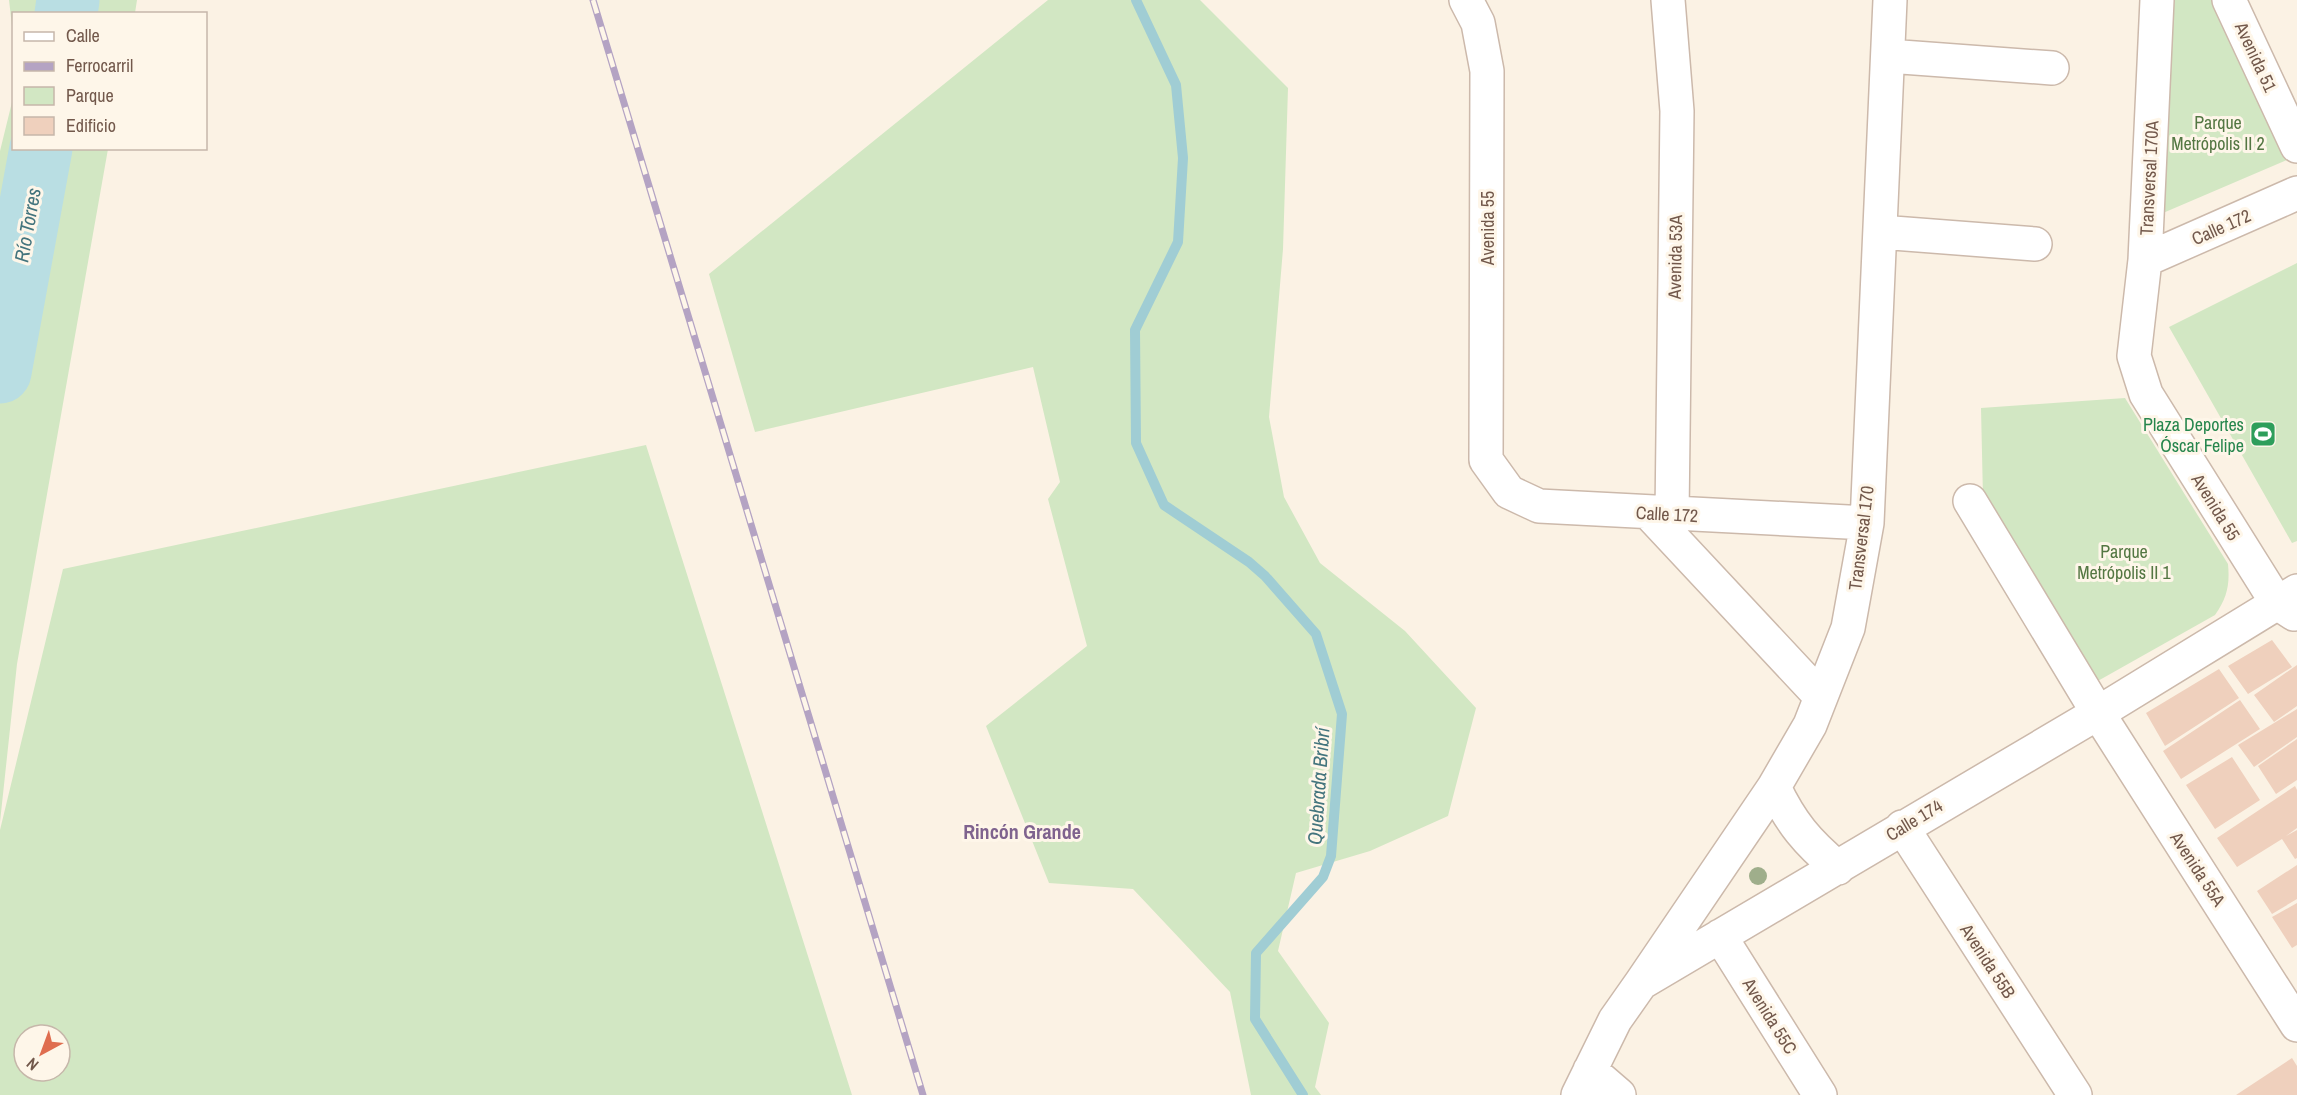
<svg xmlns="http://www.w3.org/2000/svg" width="2297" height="1095" font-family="'Archivo Narrow',sans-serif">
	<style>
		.green { fill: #d2e7c3; fill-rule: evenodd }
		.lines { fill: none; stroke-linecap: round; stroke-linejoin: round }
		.stream { stroke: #a0cdd4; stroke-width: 10 }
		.river { stroke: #b9dee3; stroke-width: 63 }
		.building { fill: #efd0bd }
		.minor-casing { stroke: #ccb9ab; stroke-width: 36 }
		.minor { stroke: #fff; stroke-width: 33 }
		.rail-casing { stroke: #b4a3c3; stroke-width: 7 }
		.rail { stroke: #fef6e9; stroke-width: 4.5; stroke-dasharray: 14; stroke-linecap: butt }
		.tree { fill: #9fae8b }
		.labels { text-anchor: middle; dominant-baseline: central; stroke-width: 6; stroke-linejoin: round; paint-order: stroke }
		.street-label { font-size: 18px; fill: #72584b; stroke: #fef6e9 }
		.park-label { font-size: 18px; fill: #547743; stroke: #fef6e9 }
		.leisure-label { font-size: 18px; fill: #27864d; stroke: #fef6e9; text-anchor: end }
		.water-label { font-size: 20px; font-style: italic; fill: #43747d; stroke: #fef6e9 }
		.neighbourhood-label { font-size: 20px; font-weight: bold; fill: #7f638e; stroke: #fef6e9 }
	</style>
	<rect width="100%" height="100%" fill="#fbf2e4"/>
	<!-- green -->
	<path class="green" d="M9,0H137L135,13L14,14L13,35Z
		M1048,0H1200L1288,88L1283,249L1269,417L1284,497L1320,563L1405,631L1476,708L1448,816L1370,851L1296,873L1278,951L1329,1023L1315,1087L1321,1095H1251L1230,992L1133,889L1049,883L986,726L1087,646L1048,499L1060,482L1033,367L755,432L709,274Z
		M2171,0H2219L2289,159L2163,213Z
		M13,98L14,148L108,149L17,664L0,822V151Z
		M2297,263V541L2292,543L2169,327Z
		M2125,398L2228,564C2230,585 2227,598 2215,615L2096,682L1983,498L1981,408Z
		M646,445L852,1095H0V830L63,569ZM24,1035H60V1071H24Z"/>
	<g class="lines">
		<!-- stream -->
		<path class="stream" d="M1136,0L1176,85L1183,158L1178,242L1135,330L1136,443L1164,505L1249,562L1265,576L1316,634L1342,714L1331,856L1323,877L1256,953L1255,1019L1303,1095"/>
		<!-- river -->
		<path class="river" d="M66,14L68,0
			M0,372L41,148"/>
	</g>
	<!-- building -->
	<path class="building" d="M2272,640L2292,667L2248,694L2228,666Z
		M2297,665V706L2274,722L2254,695Z
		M2219,669L2239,698L2165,746L2146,713Z
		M2240,700L2260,729L2181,779L2163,751Z
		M2297,709V737L2254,767L2238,745Z
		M2297,739V780L2276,794L2258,766Z
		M2232,757L2260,800L2215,829L2186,785Z
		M2295,786L2297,790V828L2286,836L2297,830V858L2295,859L2282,839L2237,867L2217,838Z
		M2297,865V899L2272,914L2257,891Z
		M2297,903V945L2292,948L2272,917Z
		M2292,1058L2297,1066V1095H2236Z"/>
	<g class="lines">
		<defs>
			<path id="minor" d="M1466,0L1478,23L1487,71L1486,460L1509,492L1539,506L1867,523
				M1668,0L1677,111L1672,515
				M2157,0L2145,260L2134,356L2146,394L2277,603L2294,614
				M2229,0L2297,146
				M1888,56L2052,68
				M1880,232L2035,244
				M2145,260L2297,193
				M1970,501L2098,713L2297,1025
				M1649,513L1821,697
				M1774,787C1791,823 1807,842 1838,868
				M1902,827L2075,1095
				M1720,936L1820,1095
				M1641,983L1774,787L1810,725L1848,628L1867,523L1890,0
				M1590,1070L1619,1095
				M1578,1095L1615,1020L1641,983L2098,713L2297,591"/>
		</defs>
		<!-- minor casing -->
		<use href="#minor" class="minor-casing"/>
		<!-- minor -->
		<use href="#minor" class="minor"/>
		<defs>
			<path id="rail" d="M593,0L923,1095"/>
		</defs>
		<!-- rail casing -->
		<use href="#rail" class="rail-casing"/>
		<!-- rail -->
		<use href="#rail" class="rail"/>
	</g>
	<!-- trees -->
	<circle class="tree" cx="1758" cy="876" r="9"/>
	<!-- icons -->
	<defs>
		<symbol id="stadium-square" viewBox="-11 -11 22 22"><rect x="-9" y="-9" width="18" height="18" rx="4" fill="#2e9e5b" stroke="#fef6e9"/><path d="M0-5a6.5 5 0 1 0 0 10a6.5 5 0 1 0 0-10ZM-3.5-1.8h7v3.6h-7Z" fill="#fff"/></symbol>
	</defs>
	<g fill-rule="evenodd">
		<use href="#stadium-square" x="2248" y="419" width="30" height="30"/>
	</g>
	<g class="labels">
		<!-- street labels -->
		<g class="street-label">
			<text transform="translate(2256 57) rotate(65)">Avenida 51</text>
			<text transform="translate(2149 178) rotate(-87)">Transversal 170A</text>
			<text transform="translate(2221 227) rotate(-24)">Calle 172</text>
			<text transform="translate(1487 228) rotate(-90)">Avenida 55</text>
			<text transform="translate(1675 257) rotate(-89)">Avenida 53A</text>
			<text transform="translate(2216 507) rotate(58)">Avenida 55</text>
			<text transform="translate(1667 514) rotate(3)">Calle 172</text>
			<text transform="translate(1861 538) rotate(-83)">Transversal 170</text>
			<text transform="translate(1914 820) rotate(-31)">Calle 174</text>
			<text transform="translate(2198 869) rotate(57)">Avenida 55A</text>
			<text transform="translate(1988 961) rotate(57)">Avenida 55B</text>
			<text transform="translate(1770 1016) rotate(58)">Avenida 55C</text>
		</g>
		<!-- park labels -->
		<g class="park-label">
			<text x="2218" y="122">Parque<tspan x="2218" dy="21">Metrópolis II 2</tspan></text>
			<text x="2124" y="551">Parque<tspan x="2124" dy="21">Metrópolis II 1</tspan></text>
		</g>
		<!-- leisure labels -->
		<g class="leisure-label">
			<text x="2244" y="424">Plaza Deportes<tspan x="2244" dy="21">Óscar Felipe</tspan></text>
		</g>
		<!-- water labels -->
		<g class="water-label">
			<text transform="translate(27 225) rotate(-80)">Río Torres</text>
			<text transform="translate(1318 786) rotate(-86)">Quebrada Bribrí</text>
		</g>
		<!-- neighbourhood labels -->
		<g class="neighbourhood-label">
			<text x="1022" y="831">Rincón Grande</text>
		</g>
	</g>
	<!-- legend -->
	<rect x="12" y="12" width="195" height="138" fill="#fef6e9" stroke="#c6b7aa" stroke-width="1.5"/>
	<rect x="24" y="32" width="30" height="9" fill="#ffffff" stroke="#c6b7aa" stroke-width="1.5"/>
	<text x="66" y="42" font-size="18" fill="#72584b">Calle</text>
	<rect x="24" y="62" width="30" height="9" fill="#b4a3c3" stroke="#c6b7aa" stroke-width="1.5"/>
	<text x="66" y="72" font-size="18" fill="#72584b">Ferrocarril</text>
	<rect x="24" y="87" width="30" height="18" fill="#d2e7c3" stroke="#c6b7aa" stroke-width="1.5"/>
	<text x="66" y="102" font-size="18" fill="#72584b">Parque</text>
	<rect x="24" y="117" width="30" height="18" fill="#efd0bd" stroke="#c6b7aa" stroke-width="1.5"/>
	<text x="66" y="132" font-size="18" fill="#72584b">Edificio</text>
	<!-- north arrow -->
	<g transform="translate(42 1053) rotate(221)"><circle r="28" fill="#fef6e9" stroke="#c6b7aa" stroke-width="1.5"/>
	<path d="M0-4.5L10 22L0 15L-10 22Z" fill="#df6d4f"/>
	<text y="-9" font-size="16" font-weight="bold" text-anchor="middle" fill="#72584b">N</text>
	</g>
</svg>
